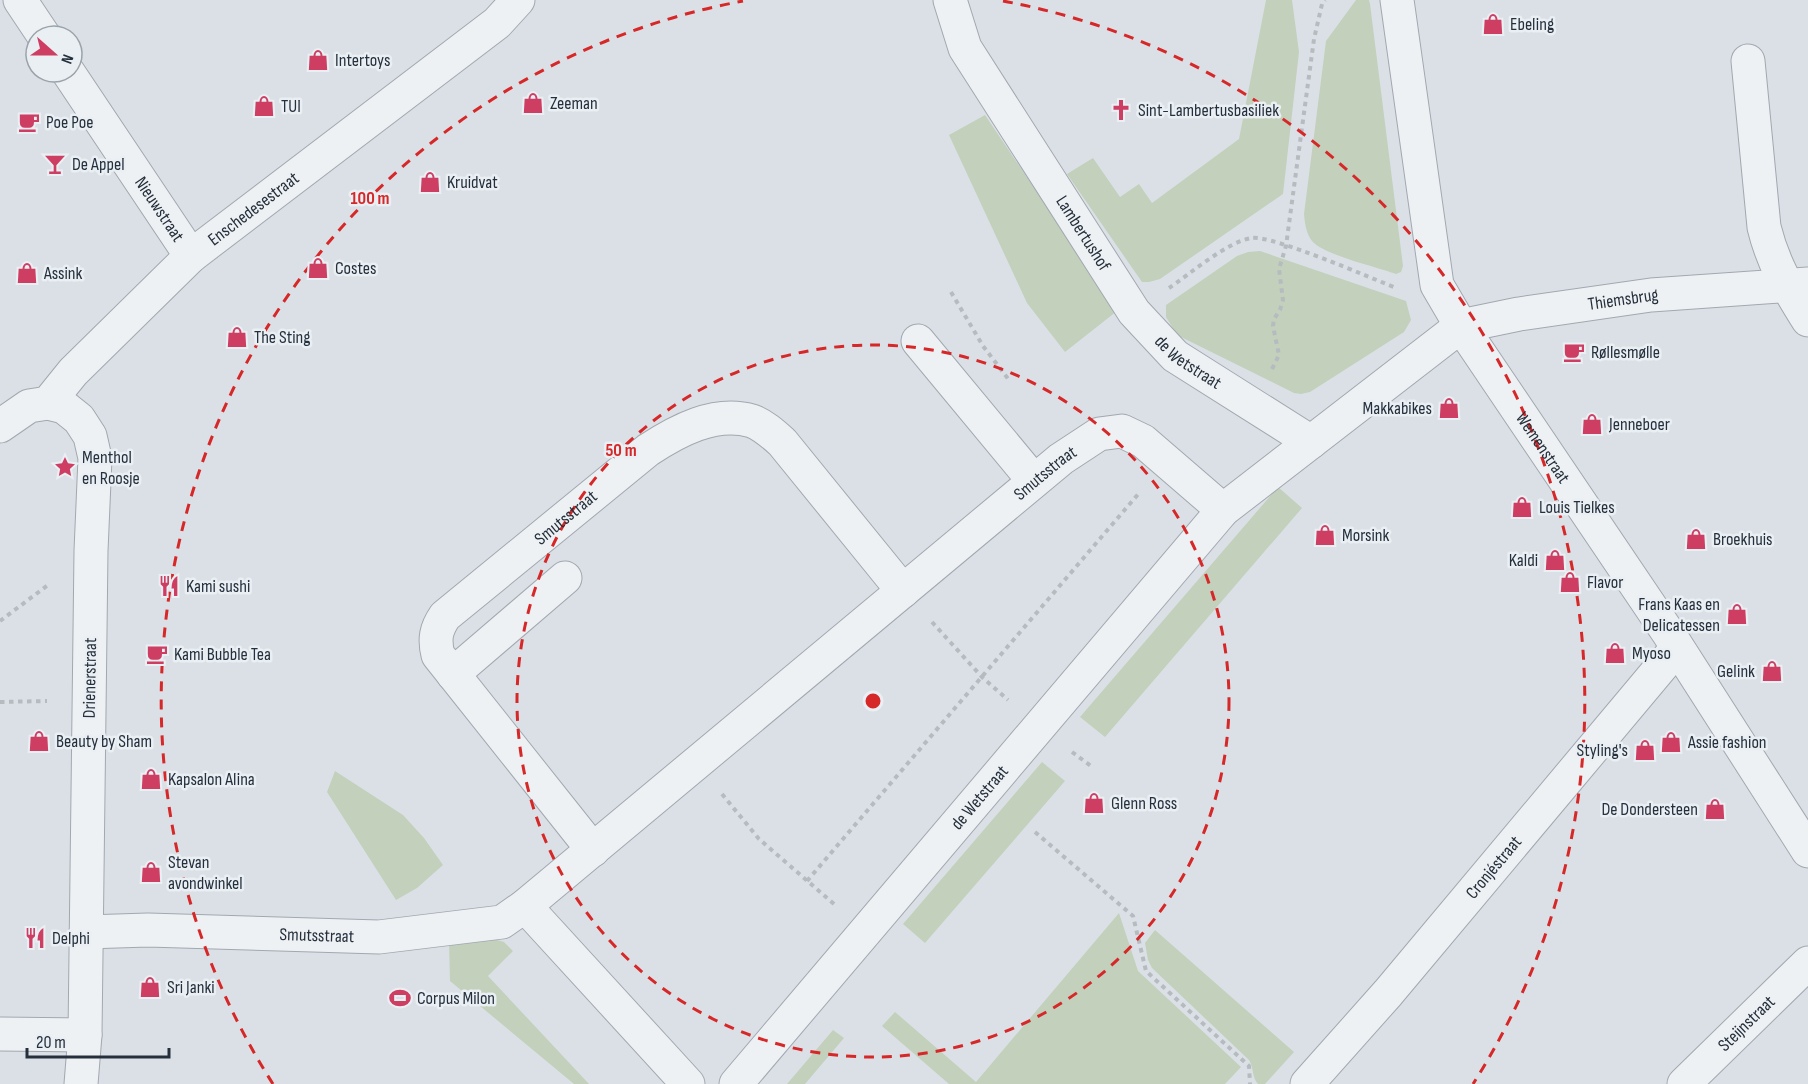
<svg xmlns="http://www.w3.org/2000/svg" width="1808" height="1084" font-family="'Sofia Sans Condensed',sans-serif">
	<style>
		.green { fill: #c3d0bc }
		.lines { fill: none; stroke-linecap: round; stroke-linejoin: round }
		.minor-casing { stroke: #a1a8b0; stroke-width: 35 }
		.path { stroke: #b6bbc0; stroke-width: 4; stroke-dasharray: 4.5 4.5; stroke-linecap: butt }
		.minor { stroke: #eef1f4; stroke-width: 33 }
		.ring { fill: none; stroke: #d62828; stroke-width: 3; stroke-dasharray: 10 8 }
		.labels { text-anchor: middle; dominant-baseline: central; stroke-width: 5; stroke-linejoin: round; paint-order: stroke }
		.poi-label { font-size: 18px; fill: #25303c; stroke: #eaeff4; text-anchor: start }
		.street-label { font-size: 18px; fill: #25303c; stroke: #eaeff4 }
		.centre { fill: #d62828; stroke: #eaeff4; stroke-width: 3 }
		.ring-label { font-size: 18px; text-anchor: middle; font-weight: bold; fill: #d62828; stroke: #eaeff4; stroke-width: 5; stroke-linejoin: round; paint-order: stroke }
	</style>
	<rect width="100%" height="100%" fill="#dbe0e6"/>
	<!-- green -->
	<path class="green" d="M1266,0H1292L1299,52L1283,194L1160,279L1149,282H1142L1067,174L1093,158L1120,197L1139,184L1152,203L1239,139Z
		M1356,0H1369L1370,4L1403,266L1401,272L1396,274C1377,267 1324,255 1312,241C1306,233 1305,224 1304,214L1326,41Z
		M985,115L1117,311L1065,352L1027,303L949,135Z
		M1260,251L1406,301L1411,320L1404,332L1310,392L1301,394L1294,393L1177,335L1166,317V305L1237,256L1248,252Z
		M1278,487L1302,508L1105,737L1080,717Z
		M1042,762L1065,781L925,943L903,924Z
		M335,771L403,815L424,838L443,865L417,888L396,900L327,792Z
		M1119,913L1138,971L1241,1067L1225,1084H949L882,1026L895,1012L976,1082Z
		M1155,930L1294,1052L1265,1084H1258C1252,1078 1254,1068 1249,1060L1152,968L1148,960L1145,943Z
		M494,939L504,942L513,951L488,976L589,1084H574L450,981L449,940Z
		M833,1030L844,1038L805,1084H787Z"/>
	<g class="lines">
		<defs>
			<g id="minor">
				<path d="M20,0L44,36"/>
				<path id="s1" d="M950,0L965,48L1134,312L1175,356L1311,442"/>
				<path id="s2" d="M1397,0L1437,285L1461,326L1669,634L1808,851"/>
				<path d="M1748,61L1764,227C1773,264 1788,288 1808,320"/>
				<path id="s3" d="M68,72L191,256"/>
				<path d="M918,341L1034,481"/>
				<path d="M48,403L64,407L79,419L90,436L95,458L91,551L85,1035L81,1084"/>
				<path id="s4" d="M0,426L29,406L48,403L73,372L191,256L497,23L518,0"/>
				<path d="M453,674L565,578"/>
				<path id="s5" d="M593,850L438,655C434,639 436,629 445,616L648,450C677,431 715,410 752,421C763,425 773,434 782,442L903,591"/>
				<path d="M525,906L688,1084"/>
				<path id="s6" d="M86,932L148,930L379,937L502,922L525,906L1061,459L1099,434L1122,431L1143,441L1223,510"/>
				<path d="M0,1034L85,1035"/>
				<path id="s7" d="M736,1084L1223,510L1461,326L1519,314L1651,295L1808,284"/>
				<path id="s8" d="M1307,1084L1388,993L1677,648"/>
				<path id="s9" d="M1684,1084L1808,963"/>
			</g>
		</defs>
		<!-- minor casing -->
		<use href="#minor" class="minor-casing"/>
		<!-- path -->
		<path class="path" d="M1169,288C1190,274 1228,241 1252,238C1272,235 1371,278 1396,288
			M951,292L983,346L1009,380
			M1272,369L1279,355L1273,326L1274,319L1280,310L1283,300L1279,269L1286,246L1314,39L1322,4L1325,0
			M0,621L48,585
			M932,622L982,677L1008,700
			M0,702L47,701
			M1072,752L1091,766
			M722,794L759,839L834,904
			M1035,832L1133,916L1146,971L1249,1066L1250,1084
			M807,881L1140,492"/>
		<!-- minor -->
		<use href="#minor" class="minor"/>
	</g>
	<!-- distance rings -->
	<g class="ring">
		<circle cx="873" cy="701" r="356"/>
		<path d="M273 1084A712 712 0 0 1 743 1M1003 1A712 712 0 0 1 1473 1084"/>
	</g>
	<!-- icons -->
	<defs>
		<symbol id="shop-bare" viewBox="-9 -9 18 18"><path d="M-5-2.5h2.3a2.7 3.5 0 0 1 5.4 0H5L5.5 6h-11ZM-1.5-2.5h3a1.5 2.3 0 0 0-3 0Z" fill="#ce3d62" stroke="#eaeff4" stroke-width="2.5" paint-order="stroke"/></symbol>
		<symbol id="church-bare" viewBox="-9 -9 18 18"><path d="M-1.2-6h2.4v3.5h3.3v2.4h-3.3V6h-2.4V-.1h-3.3v-2.4h3.3Z" fill="#ce3d62" stroke="#eaeff4" stroke-width="2.5" paint-order="stroke"/></symbol>
		<symbol id="cafe-bare" viewBox="-9 -9 18 18"><path d="M-5.5-4.5H6V0H3Q3 3.5 0 3.5H-2.5Q-5.5 3.5-5.5 0ZM3-3.2v2h1.7v-2ZM-6 4.5H4V6H-6Z" fill="#ce3d62" stroke="#eaeff4" stroke-width="2.5" paint-order="stroke"/></symbol>
		<symbol id="bar-bare" viewBox="-9 -9 18 18"><path d="M-6-5H6L.8 .8V4.5H3.5V6h-7V4.5H-.8V.8Z" fill="#ce3d62" stroke="#eaeff4" stroke-width="2.5" paint-order="stroke"/></symbol>
		<symbol id="sight-bare" viewBox="-9 -9 18 18"><path d="M0-6L1.8-2.2L6-1.7L2.9 1.2L3.7 5.4L0 3.3L-3.7 5.4L-2.9 1.2L-6-1.7L-1.8-2.2Z" fill="#ce3d62" stroke="#eaeff4" stroke-width="2.5" paint-order="stroke"/></symbol>
		<symbol id="restaurant-bare" viewBox="-9 -9 18 18"><path d="M-5-6h1v4h1v-4h1v4h1v-4h1v5L-1.5 .5V6h-2V.5L-5-1ZM5-6V6H3V1.5H1.5Q1.5-4 5-6Z" fill="#ce3d62" stroke="#eaeff4" stroke-width="2.5" paint-order="stroke"/></symbol>
		<symbol id="stadium-bare" viewBox="-9 -9 18 18"><path d="M0-5a6.5 5 0 1 0 0 10a6.5 5 0 1 0 0-10ZM-3.5-1.8h7v3.6h-7Z" fill="#ce3d62" stroke="#eaeff4" stroke-width="2.5" paint-order="stroke"/></symbol>
	</defs>
	<g fill-rule="evenodd">
		<use href="#shop-bare" x="1478" y="9" width="30" height="30"/>
		<use href="#shop-bare" x="303" y="45" width="30" height="30"/>
		<use href="#shop-bare" x="518" y="88" width="30" height="30"/>
		<use href="#shop-bare" x="249" y="91" width="30" height="30"/>
		<use href="#church-bare" x="1106" y="95" width="30" height="30"/>
		<use href="#cafe-bare" x="14" y="107" width="30" height="30"/>
		<use href="#bar-bare" x="40" y="149" width="30" height="30"/>
		<use href="#shop-bare" x="415" y="167" width="30" height="30"/>
		<use href="#shop-bare" x="303" y="253" width="30" height="30"/>
		<use href="#shop-bare" x="12" y="258" width="30" height="30"/>
		<use href="#shop-bare" x="222" y="322" width="30" height="30"/>
		<use href="#cafe-bare" x="1559" y="337" width="30" height="30"/>
		<use href="#shop-bare" x="1434" y="393" width="30" height="30"/>
		<use href="#shop-bare" x="1577" y="409" width="30" height="30"/>
		<use href="#sight-bare" x="50" y="452" width="30" height="30"/>
		<use href="#shop-bare" x="1507" y="492" width="30" height="30"/>
		<use href="#shop-bare" x="1310" y="520" width="30" height="30"/>
		<use href="#shop-bare" x="1681" y="524" width="30" height="30"/>
		<use href="#shop-bare" x="1540" y="545" width="30" height="30"/>
		<use href="#shop-bare" x="1555" y="567" width="30" height="30"/>
		<use href="#restaurant-bare" x="154" y="571" width="30" height="30"/>
		<use href="#shop-bare" x="1722" y="599" width="30" height="30"/>
		<use href="#shop-bare" x="1600" y="638" width="30" height="30"/>
		<use href="#cafe-bare" x="142" y="639" width="30" height="30"/>
		<use href="#shop-bare" x="1757" y="656" width="30" height="30"/>
		<use href="#shop-bare" x="24" y="726" width="30" height="30"/>
		<use href="#shop-bare" x="1656" y="727" width="30" height="30"/>
		<use href="#shop-bare" x="1630" y="735" width="30" height="30"/>
		<use href="#shop-bare" x="136" y="764" width="30" height="30"/>
		<use href="#shop-bare" x="1079" y="788" width="30" height="30"/>
		<use href="#shop-bare" x="1700" y="794" width="30" height="30"/>
		<use href="#shop-bare" x="136" y="857" width="30" height="30"/>
		<use href="#restaurant-bare" x="20" y="923" width="30" height="30"/>
		<use href="#shop-bare" x="135" y="972" width="30" height="30"/>
		<use href="#stadium-bare" x="385" y="983" width="30" height="30"/>
	</g>
	<g class="labels">
		<!-- poi labels -->
		<g class="poi-label">
			<text x="1510" y="24">Ebeling</text>
			<text x="335" y="60">Intertoys</text>
			<text x="550" y="103">Zeeman</text>
			<text x="281" y="106">TUI</text>
			<text x="1138" y="110">Sint-Lambertusbasiliek</text>
			<text x="46" y="122">Poe Poe</text>
			<text x="72" y="164">De Appel</text>
			<text x="447" y="182">Kruidvat</text>
			<text x="335" y="268">Costes</text>
			<text x="44" y="273">Assink</text>
			<text x="254" y="337">The Sting</text>
			<text x="1591" y="352">Røllesmølle</text>
			<text x="1432" y="408" text-anchor="end">Makkabikes</text>
			<text x="1609" y="424">Jenneboer</text>
			<text x="82" y="457">Menthol<tspan x="82" dy="21">en Roosje</tspan></text>
			<text x="1539" y="507">Louis Tielkes</text>
			<text x="1342" y="535">Morsink</text>
			<text x="1713" y="539">Broekhuis</text>
			<text x="1538" y="560" text-anchor="end">Kaldi</text>
			<text x="1587" y="582">Flavor</text>
			<text x="186" y="586">Kami sushi</text>
			<text x="1720" y="604" text-anchor="end">Frans Kaas en<tspan x="1720" dy="21">Delicatessen</tspan></text>
			<text x="1632" y="653">Myoso</text>
			<text x="174" y="654">Kami Bubble Tea</text>
			<text x="1755" y="671" text-anchor="end">Gelink</text>
			<text x="56" y="741">Beauty by Sham</text>
			<text x="1688" y="742">Assie fashion</text>
			<text x="1628" y="750" text-anchor="end">Styling's</text>
			<text x="168" y="779">Kapsalon Alina</text>
			<text x="1111" y="803">Glenn Ross</text>
			<text x="1698" y="809" text-anchor="end">De Dondersteen</text>
			<text x="168" y="862">Stevan<tspan x="168" dy="21">avondwinkel</tspan></text>
			<text x="52" y="938">Delphi</text>
			<text x="167" y="987">Sri Janki</text>
			<text x="417" y="998">Corpus Milon</text>
		</g>
		<!-- street labels -->
		<g class="street-label">
			<text stroke="none"><textPath href="#s3" startOffset="165">Nieuwstraat</textPath></text>
			<text stroke="none"><textPath href="#s4" startOffset="338">Enschedesestraat</textPath></text>
			<text stroke="none"><textPath href="#s1" startOffset="270">Lambertushof</textPath></text>
			<text stroke="none"><textPath href="#s7" startOffset="1218">Thiemsbrug</textPath></text>
			<text stroke="none"><textPath href="#s1" startOffset="438">de Wetstraat</textPath></text>
			<text stroke="none"><textPath href="#s2" startOffset="482">Wemenstraat</textPath></text>
			<text stroke="none"><textPath href="#s6" startOffset="1122">Smutsstraat</textPath></text>
			<text stroke="none"><textPath href="#s5" startOffset="446">Smutsstraat</textPath></text>
			<text transform="translate(90 678) rotate(-89)">Drienerstraat</text>
			<text stroke="none"><textPath href="#s7" startOffset="376">de Wetstraat</textPath></text>
			<text stroke="none"><textPath href="#s8" startOffset="286">Cronjéstraat</textPath></text>
			<text stroke="none"><textPath href="#s6" startOffset="231">Smutsstraat</textPath></text>
			<text stroke="none"><textPath href="#s9" startOffset="87">Steijnstraat</textPath></text>
		</g>
	</g>
	<circle cx="873" cy="701" r="9" class="centre"/>
	<g class="ring-label">
		<text x="370" y="204">100 m</text>
		<text x="621" y="456">50 m</text>
	</g>
	<!-- north arrow -->
	<g transform="translate(54 54) rotate(111)"><circle r="28" fill="#eaeff4" stroke="#9ba3aa" stroke-width="1.5"/>
	<path d="M0-4.5L10 22L0 15L-10 22Z" fill="#ce3d62"/>
	<text y="-9" font-size="16" font-weight="bold" text-anchor="middle" fill="#25303c">N</text>
	</g>
	<!-- scale -->
	<path d="M27 1048v9h142v-9" fill="none" stroke="#25303c" stroke-width="3"/>
	<text x="36" y="1048" font-size="18" fill="#25303c" stroke="#eaeff4" stroke-width="4.5" paint-order="stroke">20 m</text>
</svg>
